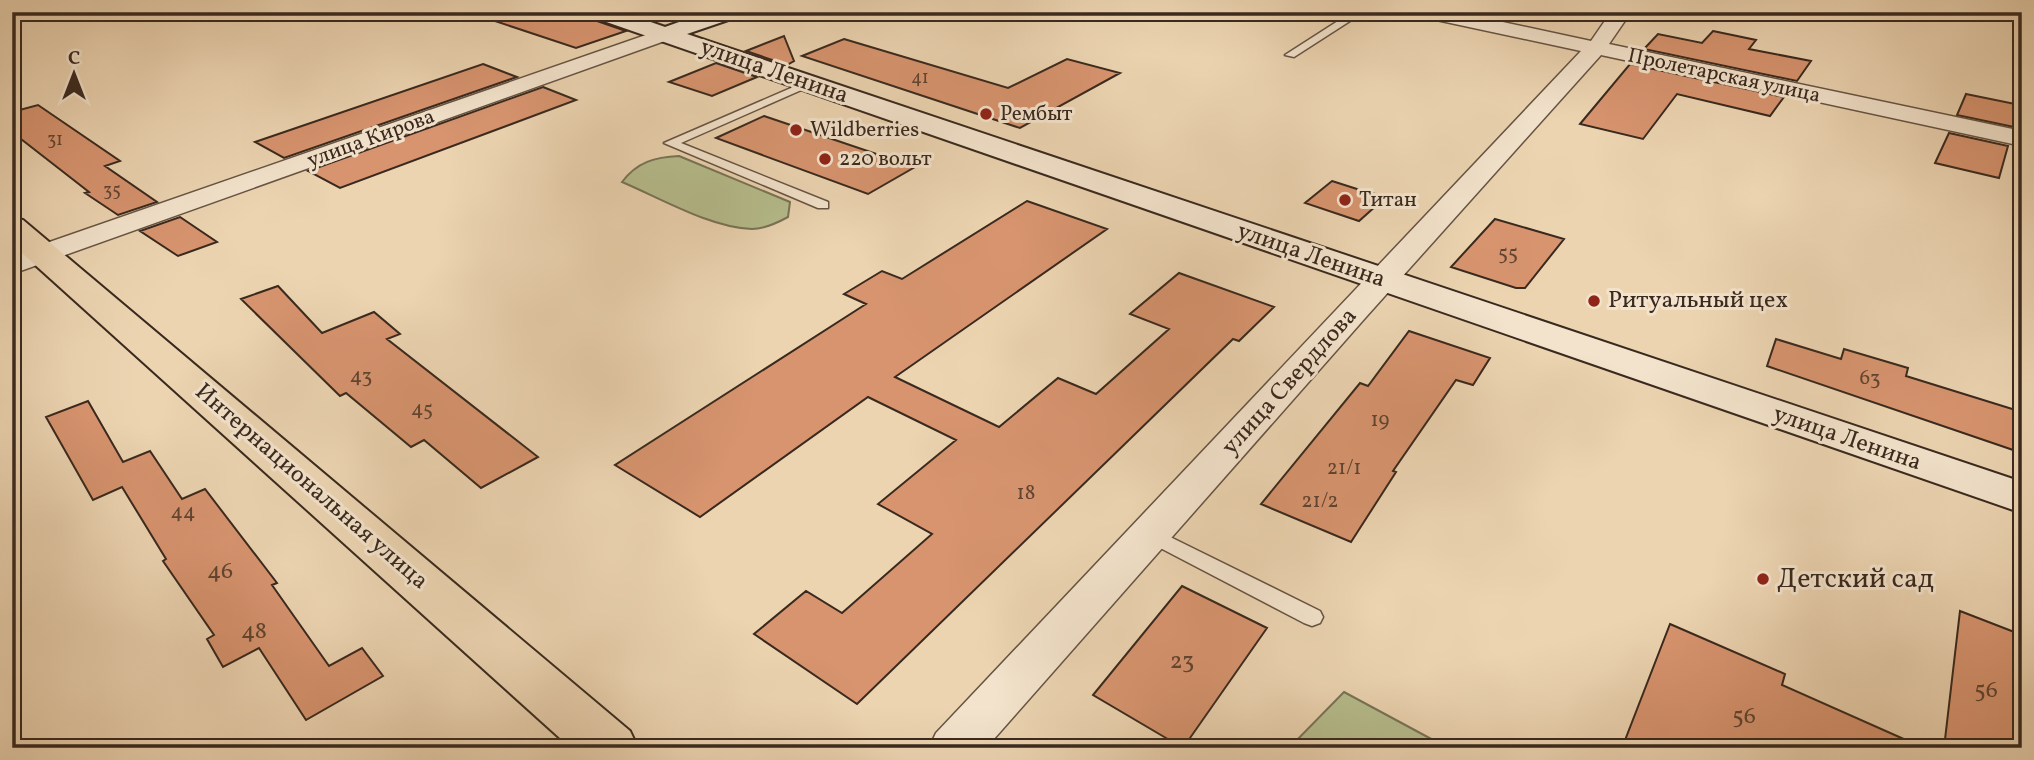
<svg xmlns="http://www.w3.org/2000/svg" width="2034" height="760" font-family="Vollkorn,serif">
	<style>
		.green { fill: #b6bd8d; stroke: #787356; stroke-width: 2 }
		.building { fill: #d7946f; stroke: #39291e; stroke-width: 2 }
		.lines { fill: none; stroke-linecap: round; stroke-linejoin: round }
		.lane-casing { stroke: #665443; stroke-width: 3 }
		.street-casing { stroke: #665443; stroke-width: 3 }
		.secondary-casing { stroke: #39291e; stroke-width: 4 }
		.primary-casing { stroke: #39291e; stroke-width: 4 }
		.lane { fill: #f3e3cc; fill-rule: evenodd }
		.street { fill: #f3e3cc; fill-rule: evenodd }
		.secondary { fill: #f3e3cc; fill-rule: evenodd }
		.primary { fill: #ecd4b1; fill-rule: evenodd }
		.poi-dot { fill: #8f2418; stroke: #f3e3cc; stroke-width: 2.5 }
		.labels { text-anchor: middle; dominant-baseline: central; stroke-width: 6; stroke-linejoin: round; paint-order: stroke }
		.far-number-label { font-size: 18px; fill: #604432 }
		.far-street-label { font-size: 21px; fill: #39291e; stroke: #f3e3cc }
		.far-poi-label { font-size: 21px; fill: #39291e; stroke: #f3e3cc; text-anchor: start }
		.number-label { font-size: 21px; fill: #604432 }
		.street-label { font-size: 24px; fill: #39291e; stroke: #f3e3cc }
		.poi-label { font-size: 24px; fill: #39291e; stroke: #f3e3cc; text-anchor: start }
		.near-number-label { font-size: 24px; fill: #604432 }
		.near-poi-label { font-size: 28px; fill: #39291e; stroke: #f3e3cc; text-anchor: start }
	</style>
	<rect width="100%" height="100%" fill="#ecd4b1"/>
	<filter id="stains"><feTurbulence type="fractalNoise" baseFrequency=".00286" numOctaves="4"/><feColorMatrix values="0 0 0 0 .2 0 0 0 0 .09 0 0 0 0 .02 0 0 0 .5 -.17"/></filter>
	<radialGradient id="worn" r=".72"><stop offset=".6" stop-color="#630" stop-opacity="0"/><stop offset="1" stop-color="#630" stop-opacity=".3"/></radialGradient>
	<!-- green -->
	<path class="green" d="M679,156L790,202L788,217C777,223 765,229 752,229C711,228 660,198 622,182C637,162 655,157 679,156Z
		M1344,692L1448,748H1289Z"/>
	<!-- building -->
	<path class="building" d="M487,12H587L591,19L626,31L576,48L486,18Z
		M1713,31L1756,40L1749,49L1811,61L1797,81L1644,49L1658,34L1702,43Z
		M784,36L794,61L787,65L746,51Z
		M844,39L1008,88L1067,59L1120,73L1020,128L802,56Z
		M716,63L757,77L712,96L669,82Z
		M483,64L517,77L284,158L255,142Z
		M1630,64L1784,97L1770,116L1677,94L1643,139L1580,124Z
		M543,87L576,100L340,188L308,171Z
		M1966,94L2020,105L2014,127L1957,115Z
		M38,105L120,161L105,166L157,202L118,215L85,193L89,192L12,132V112Z
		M764,116L915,167L868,194L716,138Z
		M1949,133L2008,146L1999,178L1935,163Z
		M1332,181L1357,189L1386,197L1359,221L1305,203Z
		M1027,201L1107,229L895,377L999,427L1058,378L1096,394L1169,329L1130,314L1179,273L1274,307L1239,341L1233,339L857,704L754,634L806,591L842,613L932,534L878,504L956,440L868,397L700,517L615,465L866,304L844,294L882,271L902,279Z
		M180,217L217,242L178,256L140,231Z
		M1495,219L1564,239L1525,288H1516L1451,267Z
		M278,286L322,333L374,312L400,334L387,339L538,457L481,488L424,440L411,447L346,393L340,396L241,299Z
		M1409,331L1490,358L1473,385L1456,380L1393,471L1396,472L1351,542L1261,504L1360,383L1368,386Z
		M1776,339L1841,359L1844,349L1908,368L1906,376L2022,412V453L1767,366Z
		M88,401L123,462L150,451L182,499L205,489L277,583L272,585L329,666L362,648L383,676L306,720L259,648L223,667L207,639L214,635L163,561L166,559L122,487L93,500L46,417Z
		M1182,586L1267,628L1183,748L1093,695Z
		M1960,611L2022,635V748H1944Z
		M1670,624L1785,674L1782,685L1924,748H1622Z"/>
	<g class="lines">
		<defs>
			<path id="lane" d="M1352,12H1364L1294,57L1285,55Z
				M805,82L815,84L681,143L828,202V208H818L664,143Z
				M1152,528L1320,611L1323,617L1320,623L1312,626L1304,623L1145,540L1142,535L1145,530Z"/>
			<path id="street" d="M1417,12H1456L1591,41L1611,12H1631L1609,44L2022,131V146L1601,55L1366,317L986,748H929L936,733L1581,51L1427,18Z
				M666,28L673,30L676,34L673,38L12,274V255Z"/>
			<path id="secondary" d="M589,12H622L665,27L707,12H740L737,17L687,34L2022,482V513L592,17Z"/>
			<path id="primary" d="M12,218L23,220L630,731L638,748H571L12,244Z"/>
		</defs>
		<!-- lane casing -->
		<use href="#lane" class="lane-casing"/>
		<!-- street casing -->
		<use href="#street" class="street-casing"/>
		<!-- secondary casing -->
		<use href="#secondary" class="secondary-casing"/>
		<!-- primary casing -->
		<use href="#primary" class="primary-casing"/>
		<!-- lane -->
		<use href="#lane" class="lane"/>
		<!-- street -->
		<use href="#street" class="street"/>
		<!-- secondary -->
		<use href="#secondary" class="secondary"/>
		<!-- primary -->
		<use href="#primary" class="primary"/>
	</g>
	<!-- markers -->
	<g class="poi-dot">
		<circle cx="986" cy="114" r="7"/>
		<circle cx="796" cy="130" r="7"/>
		<circle cx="825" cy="159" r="7"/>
		<circle cx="1345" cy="200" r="7"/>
		<circle cx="1594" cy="301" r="7"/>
		<circle cx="1763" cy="579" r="7"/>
	</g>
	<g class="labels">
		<!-- far-number labels -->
		<g class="far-number-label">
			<text x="920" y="78">41</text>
			<text x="55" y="140">31</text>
			<text x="112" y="191">35</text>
		</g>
		<!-- far-street labels -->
		<g class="far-street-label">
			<text transform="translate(1724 76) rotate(12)">Пролетарская улица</text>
			<text transform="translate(371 139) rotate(-20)">улица Кирова</text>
		</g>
		<!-- far-poi labels -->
		<g class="far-poi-label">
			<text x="1000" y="114">Рембыт</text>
			<text x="810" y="130">Wildberries</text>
			<text x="839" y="159">220 вольт</text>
			<text x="1359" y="200">Титан</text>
		</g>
		<!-- number labels -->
		<g class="number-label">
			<text x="1508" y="253">55</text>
			<text x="361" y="376">43</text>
			<text x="1870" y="378">63</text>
			<text x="422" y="409">45</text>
			<text x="1380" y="420">19</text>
			<text x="1344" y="468">21/1</text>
			<text x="1026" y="493">18</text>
			<text x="1320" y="501">21/2</text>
			<text x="183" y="512">44</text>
		</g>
		<!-- street labels -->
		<g class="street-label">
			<text transform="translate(774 72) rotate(19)">улица Ленина</text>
			<text transform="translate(1311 256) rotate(19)">улица Ленина</text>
			<text transform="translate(1290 382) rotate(-48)">улица Свердлова</text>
			<text transform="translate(1847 439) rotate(19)">улица Ленина</text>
			<text transform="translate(311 487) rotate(41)">Интернациональная улица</text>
		</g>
		<!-- poi labels -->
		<g class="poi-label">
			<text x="1608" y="301">Ритуальный цех</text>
		</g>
		<!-- near-number labels -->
		<g class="near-number-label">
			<text x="220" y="572">46</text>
			<text x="254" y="632">48</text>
			<text x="1182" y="662">23</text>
			<text x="1986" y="691">56</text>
			<text x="1744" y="717">56</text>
		</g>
		<!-- near-poi labels -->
		<g class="near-poi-label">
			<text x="1777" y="579">Детский сад</text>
		</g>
	</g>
	<!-- margin -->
	<rect width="2034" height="760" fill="none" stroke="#ecd4b1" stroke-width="42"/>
	<rect x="14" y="14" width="2006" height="732" fill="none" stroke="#39291e" stroke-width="3.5"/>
	<rect x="21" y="21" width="1992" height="718" fill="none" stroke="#39291e" stroke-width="2"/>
	<!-- north arrow -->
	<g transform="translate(74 74)" stroke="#f3e3cc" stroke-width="5" paint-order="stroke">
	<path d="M0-5L12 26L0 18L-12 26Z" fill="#39291e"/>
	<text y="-10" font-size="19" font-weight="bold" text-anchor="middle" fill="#39291e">С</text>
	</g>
	<rect width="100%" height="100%" filter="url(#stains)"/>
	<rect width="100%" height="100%" fill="url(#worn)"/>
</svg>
